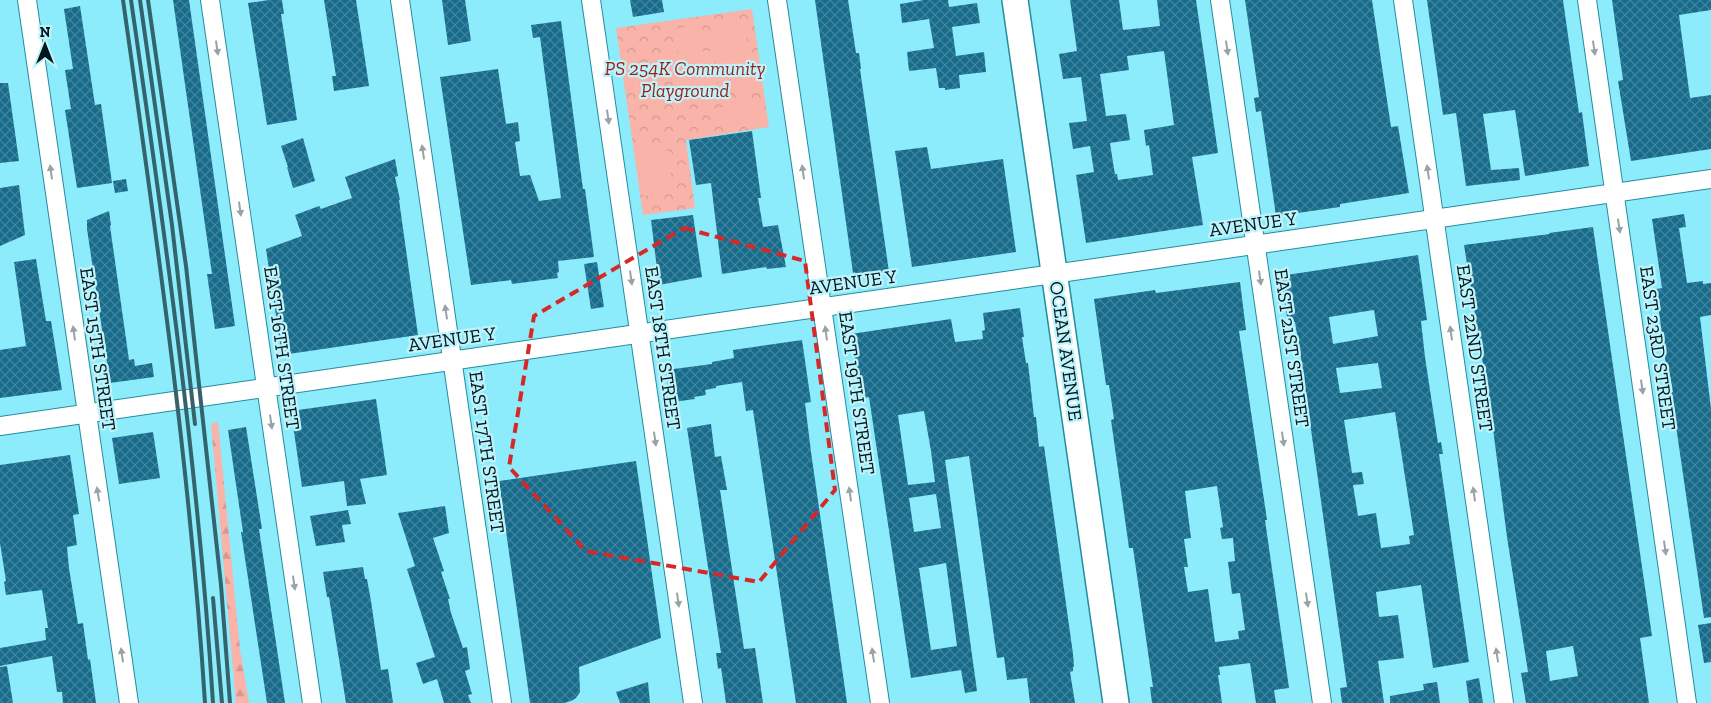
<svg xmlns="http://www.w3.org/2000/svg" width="1711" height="703" font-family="'Zilla Slab',serif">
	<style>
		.forest { fill: url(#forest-firs) }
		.park { fill: url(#park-crowns) }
		.garden { fill: #f9b3a8 }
		.building { fill: url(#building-cross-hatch); fill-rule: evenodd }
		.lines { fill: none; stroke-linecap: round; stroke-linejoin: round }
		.minor-casing { stroke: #248c9b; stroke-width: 20 }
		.secondary-casing { stroke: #248c9b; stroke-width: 28 }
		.minor { stroke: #fff; stroke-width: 18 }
		.secondary { stroke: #fff; stroke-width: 25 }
		.rail { stroke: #33646d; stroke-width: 4 }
		.oneway { fill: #99a2a4 }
		.marked { fill: none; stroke: #d62828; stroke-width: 4; stroke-dasharray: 10 6; stroke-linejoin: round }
		.labels { text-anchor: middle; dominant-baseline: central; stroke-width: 4.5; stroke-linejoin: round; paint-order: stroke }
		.park-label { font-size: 19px; font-style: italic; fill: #9b2117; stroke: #bef3fc }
		.street-label { font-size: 19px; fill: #00171c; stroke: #bef3fc }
	</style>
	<defs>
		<pattern id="forest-firs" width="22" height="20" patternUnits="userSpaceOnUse" patternTransform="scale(1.25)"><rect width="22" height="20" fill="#f9b3a8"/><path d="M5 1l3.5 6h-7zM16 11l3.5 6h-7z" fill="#d49990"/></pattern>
		<pattern id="park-crowns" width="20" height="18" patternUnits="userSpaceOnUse" patternTransform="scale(1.25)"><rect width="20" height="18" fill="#f9b3a8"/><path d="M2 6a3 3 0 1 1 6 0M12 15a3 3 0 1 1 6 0" fill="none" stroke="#d49990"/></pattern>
		<pattern id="building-cross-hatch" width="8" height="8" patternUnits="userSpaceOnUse" patternTransform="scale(1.25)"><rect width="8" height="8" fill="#156c8d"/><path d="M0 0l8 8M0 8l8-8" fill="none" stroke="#44839b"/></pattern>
	</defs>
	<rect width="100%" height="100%" fill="#8decfc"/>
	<!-- forest -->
	<path class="forest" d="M218,422L240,649L249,703H236L211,424Z"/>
	<!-- park -->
	<path class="park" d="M752,9L769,127L686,140L695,208L643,215L616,28Z"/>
	<!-- garden -->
	<path class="garden" d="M744,19L753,89L720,93L710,23Z
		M700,25L703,52L712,51L718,92L676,98L670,57L678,55L675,29Z
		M762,102L765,120L713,127L710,109Z
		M667,145L673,191L643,196L637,149Z"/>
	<!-- building -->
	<path class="building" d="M173,0H189L235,326L215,329L207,274H212Z
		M269,0H282L284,14H281L297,120L267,125L248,3Z
		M324,0H356L369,86L334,91L332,76H336Z
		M442,0H465L471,41L448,45Z
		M630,0H662L664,12L633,17Z
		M815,0H848L856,53H859L861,69H860L889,272L856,276L855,272L853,273Z
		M924,0H948L949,7L977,3L980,23L952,27L956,56L984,52L986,72L959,75L960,88L945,90V88H939L936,68L909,71L907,52L934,48L929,19L902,23L900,4Z
		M1070,0H1119L1123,30L1160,26L1157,0H1196L1218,153L1192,157L1203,225L1086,243L1076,175L1094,172L1090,146L1073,149L1069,123L1087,121L1081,77L1063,79L1059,54L1077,51ZM1164,51L1174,125L1144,130L1146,146L1149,145L1153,175L1118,180L1117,174H1115L1114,169L1110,143L1130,140L1126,114L1106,116L1100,74L1129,70L1127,56Z
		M1245,0H1372L1391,127L1398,126L1409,193L1340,204V207L1276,216L1261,111L1256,112L1254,98L1259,97Z
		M1427,0H1563L1579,113L1582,112L1589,166L1525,176L1515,110L1483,114L1491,170L1519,168L1520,180L1466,186L1456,113L1443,115Z
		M1612,0H1711V10L1679,15L1690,98L1711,95V149L1631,161L1618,81L1623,80Z
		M80,6L95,105L101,104L112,183L77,188L65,110L71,109L65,70L73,69L64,9Z
		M561,21L583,189H585L594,257L558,261L559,272L557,273L558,278L512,284L511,280L471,285L440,77L498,69L506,124L518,122L520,141L515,142L520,176L530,175L539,201L561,198L540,37L533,38L531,25Z
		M0,83H8L19,161L0,163Z
		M752,131L761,198H758L763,227L778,225L786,267L767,269L766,267L722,274L711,183L696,185L689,140Z
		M303,138L315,181L293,188L287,167H288L281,146Z
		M927,147L931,169L1003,159L1016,252L912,267L895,151Z
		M395,159L398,176L395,177L400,200H399L418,335L282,355L266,249L302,236L295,215L319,206L321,209L352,198L345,177Z
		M126,179L128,191L115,193L113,181Z
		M19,185L25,235L0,246V188Z
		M109,211L111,225L110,226L129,360L134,359L135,366L152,363L154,377L110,383L87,229V220Z
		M1684,214L1686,227L1679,228L1687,283L1703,281V284L1711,283V315L1700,317L1711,409V617L1704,618L1671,392H1673L1669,370H1667L1665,358L1656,289L1662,288L1652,219Z
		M693,215L702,277L659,285L651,220Z
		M1593,227L1652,636L1640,638L1649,703H1526L1521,673L1528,672L1507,537L1492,421L1464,245L1550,234L1549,233ZM1573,646L1578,676L1550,681L1546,651Z
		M1418,255L1427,320L1421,321L1425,357L1438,443L1441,442L1443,454H1439L1469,662L1433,668L1421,585L1376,592L1379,617L1398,615L1404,658L1378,661L1384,703H1342L1340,688L1347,687L1301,358L1295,322L1288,323L1280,276ZM1374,310L1378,336L1333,344L1329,317ZM1378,363L1382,388L1340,393L1336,368ZM1395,412L1414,535L1409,536L1410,544L1381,548L1376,513L1358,516L1353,485L1364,484L1362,472L1352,473L1344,420Z
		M36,259L46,321H51L62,390L0,398V350L26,346L14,262Z
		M597,262L604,307L591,309L584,264Z
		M1240,282L1246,330L1239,331L1267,520H1265L1289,688L1274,690L1276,703H1256L1250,663L1219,667L1220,675H1218L1222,703H1152L1150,687H1153L1133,548H1129L1111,420L1114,419L1109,385H1106L1094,299L1155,290L1156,293ZM1217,486L1223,527L1220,528L1222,539L1233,538L1235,561L1228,562L1232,594L1240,593L1245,630L1238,631L1239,639L1215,642L1208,589L1188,592L1184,567H1188L1184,539L1191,538L1185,491Z
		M1020,308L1024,337H1022L1026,363H1028L1034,417H1036L1039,447L1044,446L1073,654L1074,667H1073V671L1070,672L1075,703H1030L1027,678L1007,680L1004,657L997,658L969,456L945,460L977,691L965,693L961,670L911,678L869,397L861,399L851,334L951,319L955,342L983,339L982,331L985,330L983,313ZM924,411L931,451L935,482L908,485L898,415ZM936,494L941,528L914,532L909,498ZM946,563L957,646L931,650L919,568Z
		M802,340L811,402L805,403L811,452L847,703H796L753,410L746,411L742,382L716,386V388L705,390L706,395L694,397L695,399L673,402L672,395H669L666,370L712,364V362L734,358L733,350Z
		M376,399L387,475L360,479L366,504L347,506L344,481L302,487L291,411Z
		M711,424L715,457L721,456L727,490H720L744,649L755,648L763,703H726L721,668L718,669L716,653H721L687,428Z
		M246,427L262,529H259L285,703H267L241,532H243L228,430Z
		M153,432L160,478L119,484L112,438Z
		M70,455L79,514L73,515L77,545L67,547L69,568L78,624L83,623L88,660L90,659L96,703H63L62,692H57L52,656L0,666V648L46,640L45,628H48L42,590L6,595L4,582L6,581L0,543V465Z
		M636,461L661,638L579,667L580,692L576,698L571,701L564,703H530L499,481Z
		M445,506L449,533L433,538L444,571L441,572L450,599H448L451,613L463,648L467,647L470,669L465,671L472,694L468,695L471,703H444L437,679L423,684L416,663L435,657L407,569L415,566L398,513Z
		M348,510L351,524L342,525L345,542L316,546L310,516Z
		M363,567L365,579H367L371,601L381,670L388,669L393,703H346L329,597H327L323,572Z
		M1711,623V662L1704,663L1698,625Z
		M7,666L13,703H0V667Z
		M1479,678L1483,703H1469L1466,681Z
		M648,682L650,703H620L616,692Z
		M1437,682L1440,703H1390V696L1424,690L1423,684Z"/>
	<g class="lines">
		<defs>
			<path id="minor" d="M27,0L129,703
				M210,0L312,703
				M400,0L502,703
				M591,0L693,703
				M777,0L880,703
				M1220,0L1322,703
				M1403,0L1504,703
				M1587,0L1687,703
				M0,426L1711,179"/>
			<path id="secondary" d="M1015,0L1116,703"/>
		</defs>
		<!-- minor casing -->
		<use href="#minor" class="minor-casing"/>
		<!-- secondary casing -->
		<use href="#secondary" class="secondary-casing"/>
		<!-- minor -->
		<use href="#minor" class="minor"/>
		<!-- secondary -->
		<use href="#secondary" class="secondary"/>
		<!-- rail -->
		<path class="rail" d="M123,0C156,233 190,467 205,703
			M131,0C165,234 198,467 213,703
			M140,0L172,225L195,424
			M148,0L186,266L221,585L230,703
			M213,598L222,703"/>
	</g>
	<!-- one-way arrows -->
	<defs><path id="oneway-solid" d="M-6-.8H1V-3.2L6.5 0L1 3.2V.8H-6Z" transform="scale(1.25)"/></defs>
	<g class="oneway">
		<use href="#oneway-solid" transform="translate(217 48) rotate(82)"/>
		<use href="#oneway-solid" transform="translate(1227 48) rotate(82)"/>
		<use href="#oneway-solid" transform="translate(1594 48) rotate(82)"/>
		<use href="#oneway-solid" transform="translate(608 117) rotate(82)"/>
		<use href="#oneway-solid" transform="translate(423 152) rotate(-98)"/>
		<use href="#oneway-solid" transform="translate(51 172) rotate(-98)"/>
		<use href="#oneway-solid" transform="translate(803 172) rotate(-98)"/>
		<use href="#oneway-solid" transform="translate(1428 172) rotate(-98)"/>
		<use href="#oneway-solid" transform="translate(240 209) rotate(82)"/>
		<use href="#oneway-solid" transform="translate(1619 226) rotate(82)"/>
		<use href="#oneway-solid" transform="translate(631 278) rotate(82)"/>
		<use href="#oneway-solid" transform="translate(1260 278) rotate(82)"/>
		<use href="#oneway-solid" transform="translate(446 312) rotate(-98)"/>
		<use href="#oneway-solid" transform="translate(74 333) rotate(-98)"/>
		<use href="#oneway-solid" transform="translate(826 333) rotate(-98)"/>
		<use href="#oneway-solid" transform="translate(1451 333) rotate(-98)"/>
		<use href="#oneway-solid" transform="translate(1642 387) rotate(82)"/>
		<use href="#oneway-solid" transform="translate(271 422) rotate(82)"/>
		<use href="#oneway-solid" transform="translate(655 439) rotate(82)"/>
		<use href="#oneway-solid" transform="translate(1283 439) rotate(82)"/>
		<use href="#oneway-solid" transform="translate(98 494) rotate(-99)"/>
		<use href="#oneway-solid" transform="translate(850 494) rotate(-98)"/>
		<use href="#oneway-solid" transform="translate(1474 494) rotate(-98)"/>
		<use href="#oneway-solid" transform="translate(1665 548) rotate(82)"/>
		<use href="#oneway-solid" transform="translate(294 583) rotate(82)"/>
		<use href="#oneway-solid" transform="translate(678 600) rotate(82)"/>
		<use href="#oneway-solid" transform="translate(1307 600) rotate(82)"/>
		<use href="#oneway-solid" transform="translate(122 655) rotate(-98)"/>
		<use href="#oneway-solid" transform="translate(873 655) rotate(-98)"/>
		<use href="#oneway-solid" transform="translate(1497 655) rotate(-98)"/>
	</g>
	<!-- marked area -->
	<path class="marked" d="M684,228L805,261L835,490L759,582L586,551L509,467L534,316Z"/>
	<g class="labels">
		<!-- park labels -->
		<g class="park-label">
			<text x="685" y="68">PS 254K Community<tspan x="685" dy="22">Playground</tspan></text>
		</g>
		<!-- street labels -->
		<g class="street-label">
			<text transform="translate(1253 224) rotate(-8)">AVENUE Y</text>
			<text transform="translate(853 282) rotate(-8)">AVENUE Y</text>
			<text transform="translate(452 339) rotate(-8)">AVENUE Y</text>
			<text transform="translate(282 348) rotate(82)">EAST 16TH STREET</text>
			<text transform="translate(663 348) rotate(82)">EAST 18TH STREET</text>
			<text transform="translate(1292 348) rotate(82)">EAST 21ST STREET</text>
			<text transform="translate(1475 348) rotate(82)">EAST 22ND STREET</text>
			<text transform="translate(1658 348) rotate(82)">EAST 23RD STREET</text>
			<text transform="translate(98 349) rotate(82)">EAST 15TH STREET</text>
			<text transform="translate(1066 351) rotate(82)">OCEAN AVENUE</text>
			<text transform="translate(857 393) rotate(82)">EAST 19TH STREET</text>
			<text transform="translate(487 452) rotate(82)">EAST 17TH STREET</text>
		</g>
	</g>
	<!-- north arrow -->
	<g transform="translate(45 45)" stroke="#bef3fc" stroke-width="4" paint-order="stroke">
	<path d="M0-4L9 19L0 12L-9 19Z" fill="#00171c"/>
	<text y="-8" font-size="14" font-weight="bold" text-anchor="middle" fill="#00171c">N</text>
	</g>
</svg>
